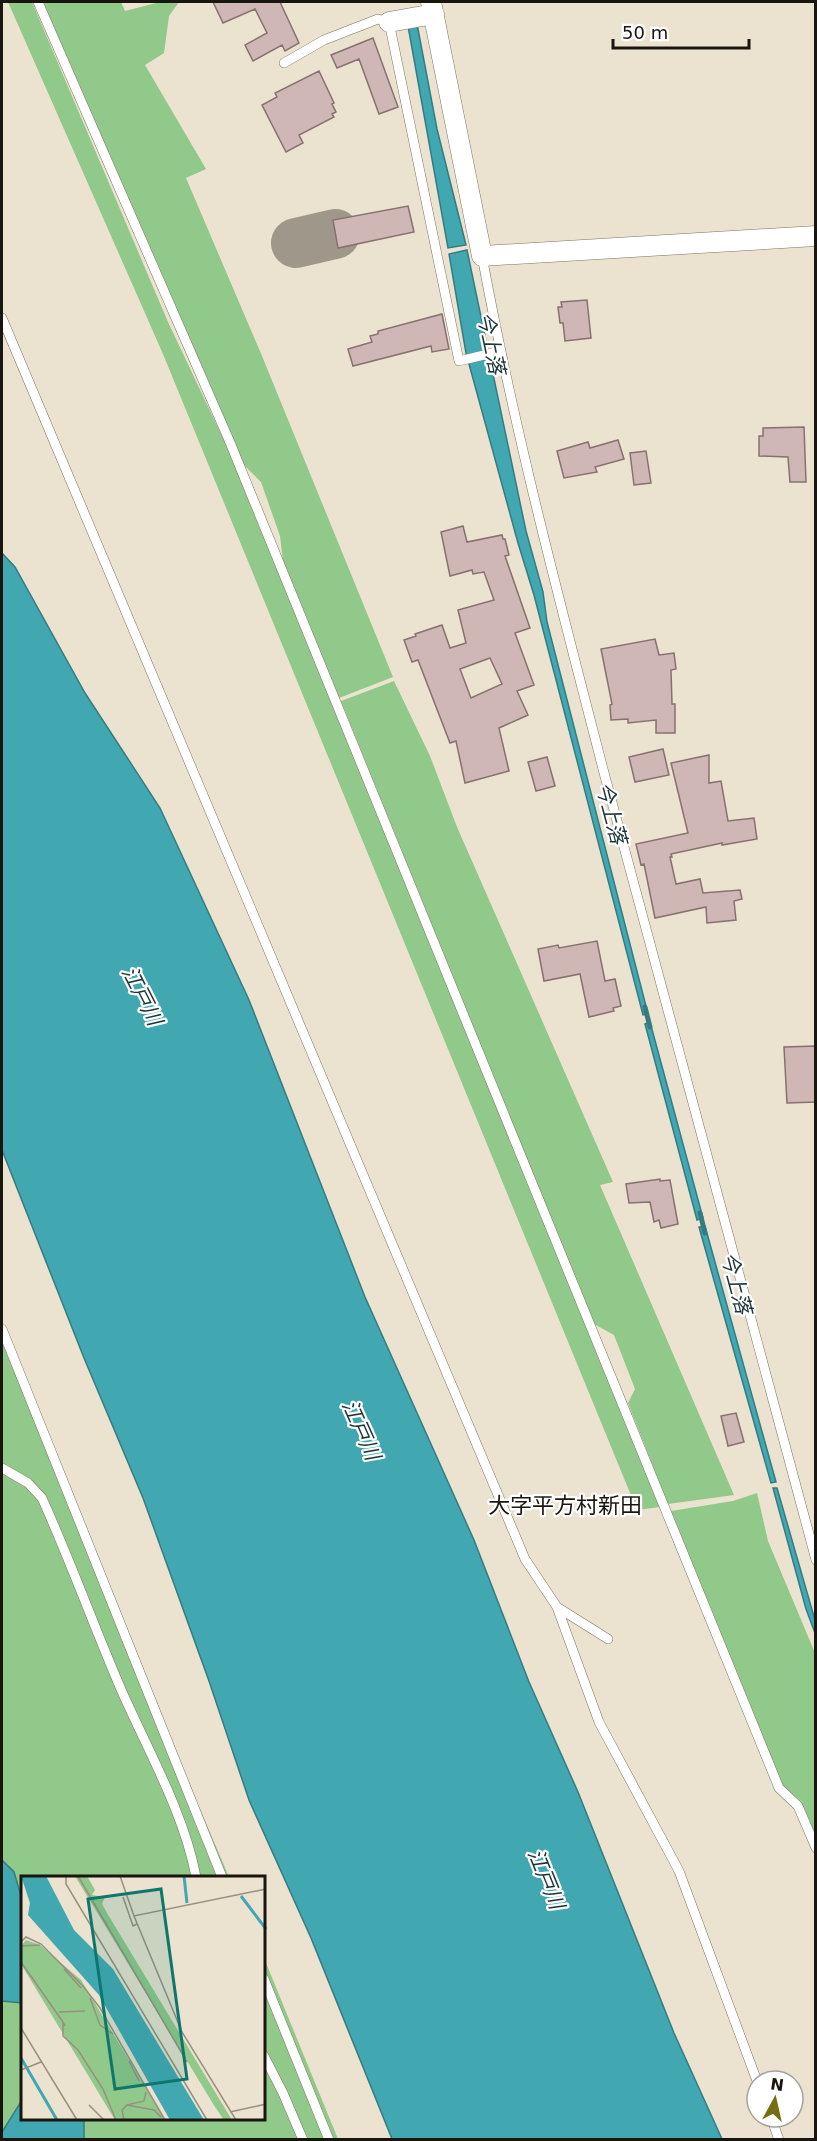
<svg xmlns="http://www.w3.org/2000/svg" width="817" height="2141" font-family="'DejaVu Sans','Noto Sans JP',sans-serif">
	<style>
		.green { fill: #90c989 }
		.water { fill: #41a8b2; stroke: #357c81; stroke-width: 1.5 }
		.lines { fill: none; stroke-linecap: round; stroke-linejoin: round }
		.stream { stroke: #357c81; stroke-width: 5 }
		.taxiway { stroke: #9f988a; stroke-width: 50 }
		.building { fill: #cfb7b5; stroke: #877170; stroke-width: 1.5; fill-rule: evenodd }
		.service-casing { stroke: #7c7462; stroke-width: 10 }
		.minor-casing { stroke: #7c7462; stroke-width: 21 }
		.service { stroke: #fff; stroke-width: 9 }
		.minor { stroke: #fff; stroke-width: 20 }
		.labels { text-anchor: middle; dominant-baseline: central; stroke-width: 4.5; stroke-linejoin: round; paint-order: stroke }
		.water-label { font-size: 21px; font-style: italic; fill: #1d3537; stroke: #fff }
		.quarter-label { font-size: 22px; fill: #19160f; stroke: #fff }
		.inset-river { fill: none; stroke: #41a8b2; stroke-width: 3 }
		.inset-road { fill: none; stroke: #979082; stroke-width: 1.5 }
		.view { fill: #0f766e; fill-opacity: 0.15; stroke: #0f766e; stroke-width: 3 }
		.inset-edge { fill: none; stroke: #19160f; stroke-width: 3 }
	</style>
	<rect width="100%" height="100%" fill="#ebe2cf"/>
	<!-- green -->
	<path class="green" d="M8,2H32L168,322L230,453L660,1507L637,1510L163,354Z
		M43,2H121L125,11L160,2H179L169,16L164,53L145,65L206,169L186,178L262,356L393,677L339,698L283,561L280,536L261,482L244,465L197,360Z
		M394,681L430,756L457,827L613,1182L600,1185L734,1495L668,1504L628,1403L635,1389L614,1335L594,1324L341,701Z
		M2,1343L229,1877H22V2118H264V1958L338,2139H2Z
		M757,1493L768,1541L815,1653V1834L801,1801L783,1787L671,1511L733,1501Z"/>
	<!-- water -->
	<path class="water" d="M417,24L437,129L466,245L448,248L408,26Z
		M467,250L526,531L543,592L547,622L648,1014L643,1015L534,595L518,543L466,353L449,254Z
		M2,553L15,567L85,693L160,808L249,1000L365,1297L474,1540L529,1682L578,1792L674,2033L722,2139H392L311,1938L249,1800L209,1681L143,1498L84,1358L2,1150Z
		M650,1022L703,1218L697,1220L645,1024Z
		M705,1226L776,1482L771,1483L699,1227Z
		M773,1488H777L815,1620V1633L806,1609Z
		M2,1860L14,1872L22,1899V2003L2,2001Z
		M22,2100V2118L84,2119V2139H2V2132Z"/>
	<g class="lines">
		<!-- stream -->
		<path class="stream" d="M645,1007L650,1027
			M700,1213L705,1233"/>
		<!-- taxiway -->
		<path class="taxiway" d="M296,243L335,234"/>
	</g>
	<!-- building -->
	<path class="building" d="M213,2H280L299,43L285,51L282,45L253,61L245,45L267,33L255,9L223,23Z
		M373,38L398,107L379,114L359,59L337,68L331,55Z
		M319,71L334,103L332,104L336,112L332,114L334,117L299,135L303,143L286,152L262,105L277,97L275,93Z
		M408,206L414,232L338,248L333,220Z
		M587,300L591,338L565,341L563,323H560L558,307H562L561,302Z
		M442,314L449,349L432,352L431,346L353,366L348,349L372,342L370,336L378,334V331Z
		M804,427L806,482H790L788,457L759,456V436H763V428Z
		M618,440L624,459L595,467L597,472L564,478L557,451L588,442L590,448Z
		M646,451L651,483L634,485L630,453Z
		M463,526L467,542L502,535L503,539H505L509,555L505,556L530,628L515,633L534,685L517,691L528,715L499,728L509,771L465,783L456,741L450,743L418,660L412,662L404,640L416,636L415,634L442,625L450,648L466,643L458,610L494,600L484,572L473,574L472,570L450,576L441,532ZM490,658L502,684L471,698L460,669Z
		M655,639L659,655L674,653L676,669L671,670L672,704H675V733H656V720L628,723V719L611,720L610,705L612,704L601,649Z
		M663,749L669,775L635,782L629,757Z
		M709,755V783L721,781L728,821L754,818L757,839L722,845V843L671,854L672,857H670L676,884L700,879L703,893L740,890L742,899L734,901L736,920L707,923L706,907L655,918L644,864L641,865L636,844L688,833L671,763Z
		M547,757L555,786L536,791L528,762Z
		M597,941L605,981L615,979L621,1006L613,1008L614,1011L589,1017L580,974L544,981L538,949L558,945L559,948Z
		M816,1046V1102L787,1103L784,1047Z
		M660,1179V1181L670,1180L678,1224L661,1228L659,1220L654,1222L650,1202L629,1203L626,1184Z
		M736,1413L744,1442L728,1446L721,1416Z"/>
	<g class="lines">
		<defs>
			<path id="service" d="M38,2L229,440L779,1788L798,1806L816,1848
				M284,63L324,40L378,19L389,22L459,361L501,351
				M482,256C514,429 559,599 603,769C672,1034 744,1297 816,1560
				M2,318L525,1559L557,1607L599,1722L679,1871L757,2081
				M2,1329L222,1877
				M2,1468L28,1483L42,1498C70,1560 93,1624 120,1687C146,1747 184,1812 196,1877
				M557,1607L608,1639
				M264,1979L329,2140
				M264,2056L283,2093L303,2140
				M771,2117L779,2140"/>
			<path id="minor" d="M431,2L482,256L816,236
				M389,22L434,14"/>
		</defs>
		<!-- service casing -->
		<use href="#service" class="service-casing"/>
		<!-- minor casing -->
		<use href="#minor" class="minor-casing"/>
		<!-- service -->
		<use href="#service" class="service"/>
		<!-- minor -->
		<use href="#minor" class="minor"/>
	</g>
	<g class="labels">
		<!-- water labels -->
		<g class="water-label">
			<text transform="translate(491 343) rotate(78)">今上落</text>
			<text transform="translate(611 813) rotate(75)">今上落</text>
			<text transform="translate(142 996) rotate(63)">江戸川</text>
			<text transform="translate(736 1283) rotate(75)">今上落</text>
			<text transform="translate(361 1430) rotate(66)">江戸川</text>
			<text transform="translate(546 1879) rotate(68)">江戸川</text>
		</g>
		<!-- quarter labels -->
		<g class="quarter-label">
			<text x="565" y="1505">大字平方村新田</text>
		</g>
	</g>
	<!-- overview -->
	<g transform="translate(21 1876)">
		<rect width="244" height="244" fill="#ebe2cf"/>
		<path d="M54,0H66L74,14L71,19L84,21L81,28L86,37L211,244H203L194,231ZM5,64L19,69L60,104L144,244H94L0,88V70Z" fill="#90c989"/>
		<path d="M0,0H25L53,54L92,93L183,244H149L78,119L7,39L9,27Z" fill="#41a8b2"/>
		<path class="inset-river" d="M163,0L166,27M220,20L245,53M0,182L36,244"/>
		<path class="inset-road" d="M45,0V8L186,244M57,0L166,186M99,0L113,40L245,13M102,21L112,50L116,48M113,40L161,156L215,244M0,66L5,61L20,68L62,110L79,132L144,244M0,70L19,69M0,86L42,146M43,93L60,112M69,122L79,149L92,158M38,136L64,135M44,150L42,146V160L57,174L82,213L95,244M0,152L56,244M108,185L118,205M0,194L20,186M68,229L83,244M106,229L123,225L125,216M209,236L245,228M103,244L101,234L106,229L133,234L140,241"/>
		<path class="view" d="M140,13L166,203L94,213L67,23Z"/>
		<rect width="244" height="244" class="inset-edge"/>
	</g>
	<!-- border -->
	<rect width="817" height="2141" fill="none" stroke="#19160f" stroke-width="6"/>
	<!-- north arrow -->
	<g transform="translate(775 2099) rotate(8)"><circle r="28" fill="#ffffff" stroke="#a3a29f" stroke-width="1.5"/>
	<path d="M0-4.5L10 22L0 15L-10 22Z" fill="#727012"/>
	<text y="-9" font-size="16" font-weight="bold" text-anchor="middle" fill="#19160f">N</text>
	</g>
	<!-- scale -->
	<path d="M613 39v9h136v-9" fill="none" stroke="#19160f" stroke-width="3"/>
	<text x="622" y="39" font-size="18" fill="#19160f" stroke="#ffffff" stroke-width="4.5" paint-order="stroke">50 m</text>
</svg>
